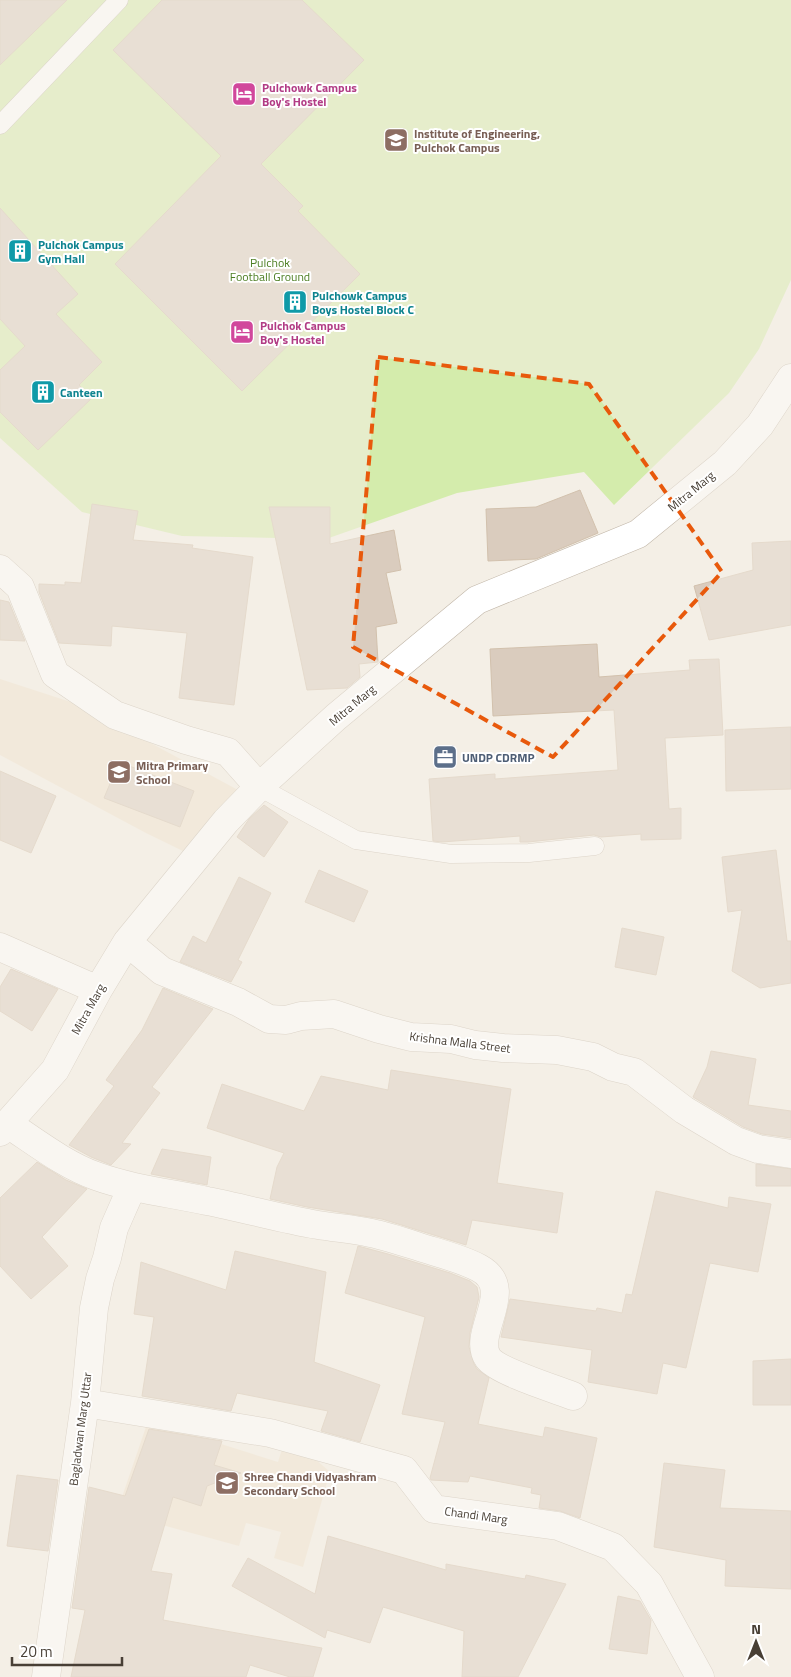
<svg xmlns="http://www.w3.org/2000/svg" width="791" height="1677" font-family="'Titillium Web',sans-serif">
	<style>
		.education { fill: #efe3cf }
		.green { fill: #d4ecac }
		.building { fill: #daccbe; stroke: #d2c1ad }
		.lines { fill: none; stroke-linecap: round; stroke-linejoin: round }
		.service-casing { stroke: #c1b6a8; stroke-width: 19 }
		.minor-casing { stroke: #c1b6a8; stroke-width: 29 }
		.service { stroke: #fff; stroke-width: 18 }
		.minor { stroke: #fff; stroke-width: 28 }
		.marked { fill: none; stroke: #e8590c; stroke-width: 4; stroke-dasharray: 10 6; stroke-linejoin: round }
		.labels { text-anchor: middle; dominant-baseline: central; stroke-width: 4; stroke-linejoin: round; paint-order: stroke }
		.hotel-label { font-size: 12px; font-weight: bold; fill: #b23c85; stroke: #fff; text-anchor: start }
		.education-label { font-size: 12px; font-weight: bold; fill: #785e54; stroke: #fff; text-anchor: start }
		.culture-label { font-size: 12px; font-weight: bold; fill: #0d838f; stroke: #fff; text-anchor: start }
		.park-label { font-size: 12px; fill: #4d7e23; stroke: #fff }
		.street-label { font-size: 12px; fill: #483f35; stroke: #fff }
		.service-label { font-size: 12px; font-weight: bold; fill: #4e5e75; stroke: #fff; text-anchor: start }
	</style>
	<rect width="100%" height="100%" fill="#f4efe6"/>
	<!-- education -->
	<path class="education" d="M0,679L80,705L238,790L189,854L146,833L0,755Z
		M148,1421L278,1462L283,1446L306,1451L330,1472L303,1567L274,1558L281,1532L246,1523L239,1546L122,1514L123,1494Z"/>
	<!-- green -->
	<path class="green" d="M0,0H791V280L759,349L729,393L614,505L584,472L457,493L326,539L182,536L82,512L0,438Z"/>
	<!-- building -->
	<path class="building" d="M0,0H67L0,65Z
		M162,0H302L364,60L261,164L303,206L298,211L360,274L242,391L115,264L221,156L113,50Z
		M0,208L78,294L56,314L102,362L79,385L92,398L38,450L0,412V370L25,346L0,319Z
		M580,490L598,533L536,559L488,561L486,509L536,507Z
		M92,504L138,511L133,540L193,545L192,548L253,557L234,705L179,698L187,633L112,626L111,646L59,643L39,592V584L65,585V582L81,583Z
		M269,507H330V544L394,530L401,570L386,573L397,623L376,627L378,662L359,664L360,677L347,688L307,690Z
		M791,541V625L709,640L694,586L753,570L752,543Z
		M0,600L9,602L25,641L0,640Z
		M597,644L599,677L690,670L689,660L719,659L723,735L665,738L669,809L681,808V839L641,840V834L601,837L594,835L528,842H520V836L442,842L433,841L429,779L495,774V779L618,770L614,710L493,716L490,649Z
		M791,727V789L726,791L725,730Z
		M119,762L194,791L180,827L104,798Z
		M0,771L56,796L31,853L0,840Z
		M264,805L288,822L264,857L237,837L249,819Z
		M776,850L787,941H791V983L760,988L732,971L742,910L728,912L722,857Z
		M319,870L368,891L354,922L305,902Z
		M239,877L271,893L238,960L242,962L231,982L180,962L193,936L206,943Z
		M622,928L664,937L656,975L615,967Z
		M11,969L58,989L32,1031L0,1011V987Z
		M163,988L213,1009L152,1087L160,1093L122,1143L131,1144L111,1165L91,1157L69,1145L114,1086L106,1080L142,1030Z
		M711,1051L756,1059L748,1105L791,1111V1138L762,1134L743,1127L693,1097L707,1067Z
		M391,1070L511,1089L497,1183L563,1193L557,1233L472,1220L466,1245L382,1219L307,1207L270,1199L277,1167L284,1153L207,1128L222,1084L304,1111L321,1076L388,1090Z
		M162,1149L211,1157L207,1185L151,1174Z
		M37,1162L66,1180L87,1189L42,1237L68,1266L31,1299L0,1266V1198Z
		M756,1164L791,1169V1186H756Z
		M656,1191L728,1208L729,1197L771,1204L758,1272L710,1263L686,1368L663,1363L657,1394L588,1382L592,1350L501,1337L510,1299L596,1311L597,1308L622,1313L626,1294L632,1295Z
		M358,1246L388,1254L450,1273L470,1281L477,1287L479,1297L470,1333L469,1347L474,1364L477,1369L489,1378L478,1424L543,1437L545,1427L597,1438L580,1518L560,1511L539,1508L541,1495L531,1493L532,1488L470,1476L468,1482L431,1480L430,1478L445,1422L402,1414L425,1317L345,1293Z
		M235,1251L326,1272L314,1362L380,1385L360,1442L321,1431L328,1411L237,1393L231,1411L142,1396L154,1317L134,1314L141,1262L226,1290Z
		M791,1359V1405H753V1361Z
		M149,1429L222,1441L214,1465L241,1473L207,1486L201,1506L173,1497L151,1571L172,1574L163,1620L322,1648L313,1677H290L250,1665L246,1677H71L85,1610L72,1608L89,1487L125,1496Z
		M664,1463L725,1470L720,1508L791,1511V1589L725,1586L726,1560L654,1547Z
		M17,1475L58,1480L48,1551L7,1546Z
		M328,1536L446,1570V1564L525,1579L526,1575L566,1584L518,1677H462L464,1631L383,1607L370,1643L327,1630L325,1638L232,1586L248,1558L315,1594Z
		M618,1596L640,1601L651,1620L647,1654L609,1649Z"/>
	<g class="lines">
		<defs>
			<path id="service" d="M0,125L119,0
				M259,787L356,840L451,854L529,853L595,846"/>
			<path id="minor" d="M0,569L20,587L55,674L115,715L186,740L228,752L259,787
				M127,942L162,971L238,1002L269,1019L286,1020L301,1016L334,1014L379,1029L411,1037L451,1039L475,1045L503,1048L557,1050L593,1057L613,1067L634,1072L684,1110L736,1141L758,1149L791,1154
				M0,947L98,990
				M8,1124C37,1143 65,1165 96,1176C132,1189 170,1193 207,1201C244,1208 281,1219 318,1225C336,1228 353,1229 371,1233C390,1237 410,1244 429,1250C446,1255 464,1260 479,1268C518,1289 471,1333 488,1358C497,1371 555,1389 573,1396
				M0,1132L55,1070L98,990L127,942L226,821L259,787L336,717L477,600L638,534L725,463L760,425L791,378
				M85,1403L270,1433L404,1470L434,1509L558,1526L613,1547L649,1584L700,1677
				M46,1677L85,1403L94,1308L100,1279L107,1258L114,1228L132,1187"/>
		</defs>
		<!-- service casing -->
		<use href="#service" class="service-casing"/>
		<!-- minor casing -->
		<use href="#minor" class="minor-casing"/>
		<!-- service -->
		<use href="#service" class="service"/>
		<!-- minor -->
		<use href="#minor" class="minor"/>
	</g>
	<!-- marked area -->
	<path d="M0 0H791V1677H0ZM378,357L589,384L722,572L553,757L353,647Z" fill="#f4efe6" fill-opacity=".55" fill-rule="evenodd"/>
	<path class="marked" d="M378,357L589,384L722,572L553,757L353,647Z"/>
	<!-- icons -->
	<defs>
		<symbol id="hotel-square" viewBox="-11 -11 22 22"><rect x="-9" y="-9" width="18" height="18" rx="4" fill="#d1479c" stroke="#fff"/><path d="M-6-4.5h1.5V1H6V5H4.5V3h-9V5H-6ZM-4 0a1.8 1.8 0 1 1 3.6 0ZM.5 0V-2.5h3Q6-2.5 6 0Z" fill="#fff"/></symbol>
		<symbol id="university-square" viewBox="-11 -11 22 22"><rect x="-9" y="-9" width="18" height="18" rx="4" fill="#8d6e63" stroke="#fff"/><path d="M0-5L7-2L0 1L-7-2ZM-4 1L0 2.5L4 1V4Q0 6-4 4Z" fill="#fff"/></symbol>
		<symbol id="building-square" viewBox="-11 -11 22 22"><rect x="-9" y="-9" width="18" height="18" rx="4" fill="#0f9aa8" stroke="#fff"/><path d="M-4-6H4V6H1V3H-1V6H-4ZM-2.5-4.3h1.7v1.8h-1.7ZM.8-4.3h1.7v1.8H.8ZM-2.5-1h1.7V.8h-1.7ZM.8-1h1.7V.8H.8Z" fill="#fff"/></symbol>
		<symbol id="office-square" viewBox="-11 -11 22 22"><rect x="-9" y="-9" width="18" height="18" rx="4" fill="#5c6f8a" stroke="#fff"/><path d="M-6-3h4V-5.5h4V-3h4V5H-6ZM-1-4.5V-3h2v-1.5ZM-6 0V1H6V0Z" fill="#fff"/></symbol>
		<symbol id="school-square" viewBox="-11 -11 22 22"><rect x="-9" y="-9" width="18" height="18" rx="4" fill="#8d6e63" stroke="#fff"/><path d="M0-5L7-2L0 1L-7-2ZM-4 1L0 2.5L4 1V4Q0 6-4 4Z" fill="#fff"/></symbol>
	</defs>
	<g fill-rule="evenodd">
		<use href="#hotel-square" x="230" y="80" width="28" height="28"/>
		<use href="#university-square" x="382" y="126" width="28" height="28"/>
		<use href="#building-square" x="6" y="237" width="28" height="28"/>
		<use href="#building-square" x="281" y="288" width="28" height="28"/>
		<use href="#hotel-square" x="228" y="318" width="28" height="28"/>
		<use href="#building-square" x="29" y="378" width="28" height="28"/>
		<use href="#office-square" x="431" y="743" width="28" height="28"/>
		<use href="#school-square" x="105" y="758" width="28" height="28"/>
		<use href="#school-square" x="213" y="1469" width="28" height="28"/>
	</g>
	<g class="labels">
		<!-- hotel labels -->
		<g class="hotel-label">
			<text x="262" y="87">Pulchowk Campus<tspan x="262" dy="14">Boy's Hostel</tspan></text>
			<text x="260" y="325">Pulchok Campus<tspan x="260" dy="14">Boy's Hostel</tspan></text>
		</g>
		<!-- education labels -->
		<g class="education-label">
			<text x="414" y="133">Institute of Engineering,<tspan x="414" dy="14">Pulchok Campus</tspan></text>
			<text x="136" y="765">Mitra Primary<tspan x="136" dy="14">School</tspan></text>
			<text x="244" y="1476">Shree Chandi Vidyashram<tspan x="244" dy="14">Secondary School</tspan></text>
		</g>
		<!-- culture labels -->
		<g class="culture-label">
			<text x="38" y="244">Pulchok Campus<tspan x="38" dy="14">Gym Hall</tspan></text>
			<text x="312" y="295">Pulchowk Campus<tspan x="312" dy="14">Boys Hostel Block C</tspan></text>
			<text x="60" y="392">Canteen</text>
		</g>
		<!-- park labels -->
		<g class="park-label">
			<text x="270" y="262">Pulchok<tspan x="270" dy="14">Football Ground</tspan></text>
		</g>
		<!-- street labels -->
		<g class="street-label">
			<text transform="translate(691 491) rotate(-39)">Mitra Marg</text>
			<text transform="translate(352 705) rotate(-40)">Mitra Marg</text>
			<text transform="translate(88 1009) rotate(-61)">Mitra Marg</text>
			<text transform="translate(460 1042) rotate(7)">Krishna Malla Street</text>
			<text transform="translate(80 1429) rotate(-83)">Bagladwan Marg Uttar</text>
			<text transform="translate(476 1515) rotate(8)">Chandi Marg</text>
		</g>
		<!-- service labels -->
		<g class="service-label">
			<text x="462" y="757">UNDP CDRMP</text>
		</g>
	</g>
	<!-- north arrow -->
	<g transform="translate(756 1642)" stroke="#ffffff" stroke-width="4" paint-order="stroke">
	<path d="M0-4L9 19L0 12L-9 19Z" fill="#483f35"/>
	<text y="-8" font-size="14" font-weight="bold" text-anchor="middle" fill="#483f35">N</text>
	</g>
	<!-- scale -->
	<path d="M12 1657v8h110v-8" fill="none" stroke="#483f35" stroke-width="2.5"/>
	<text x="20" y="1657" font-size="15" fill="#483f35" stroke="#ffffff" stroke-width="4" paint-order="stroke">20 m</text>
</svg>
